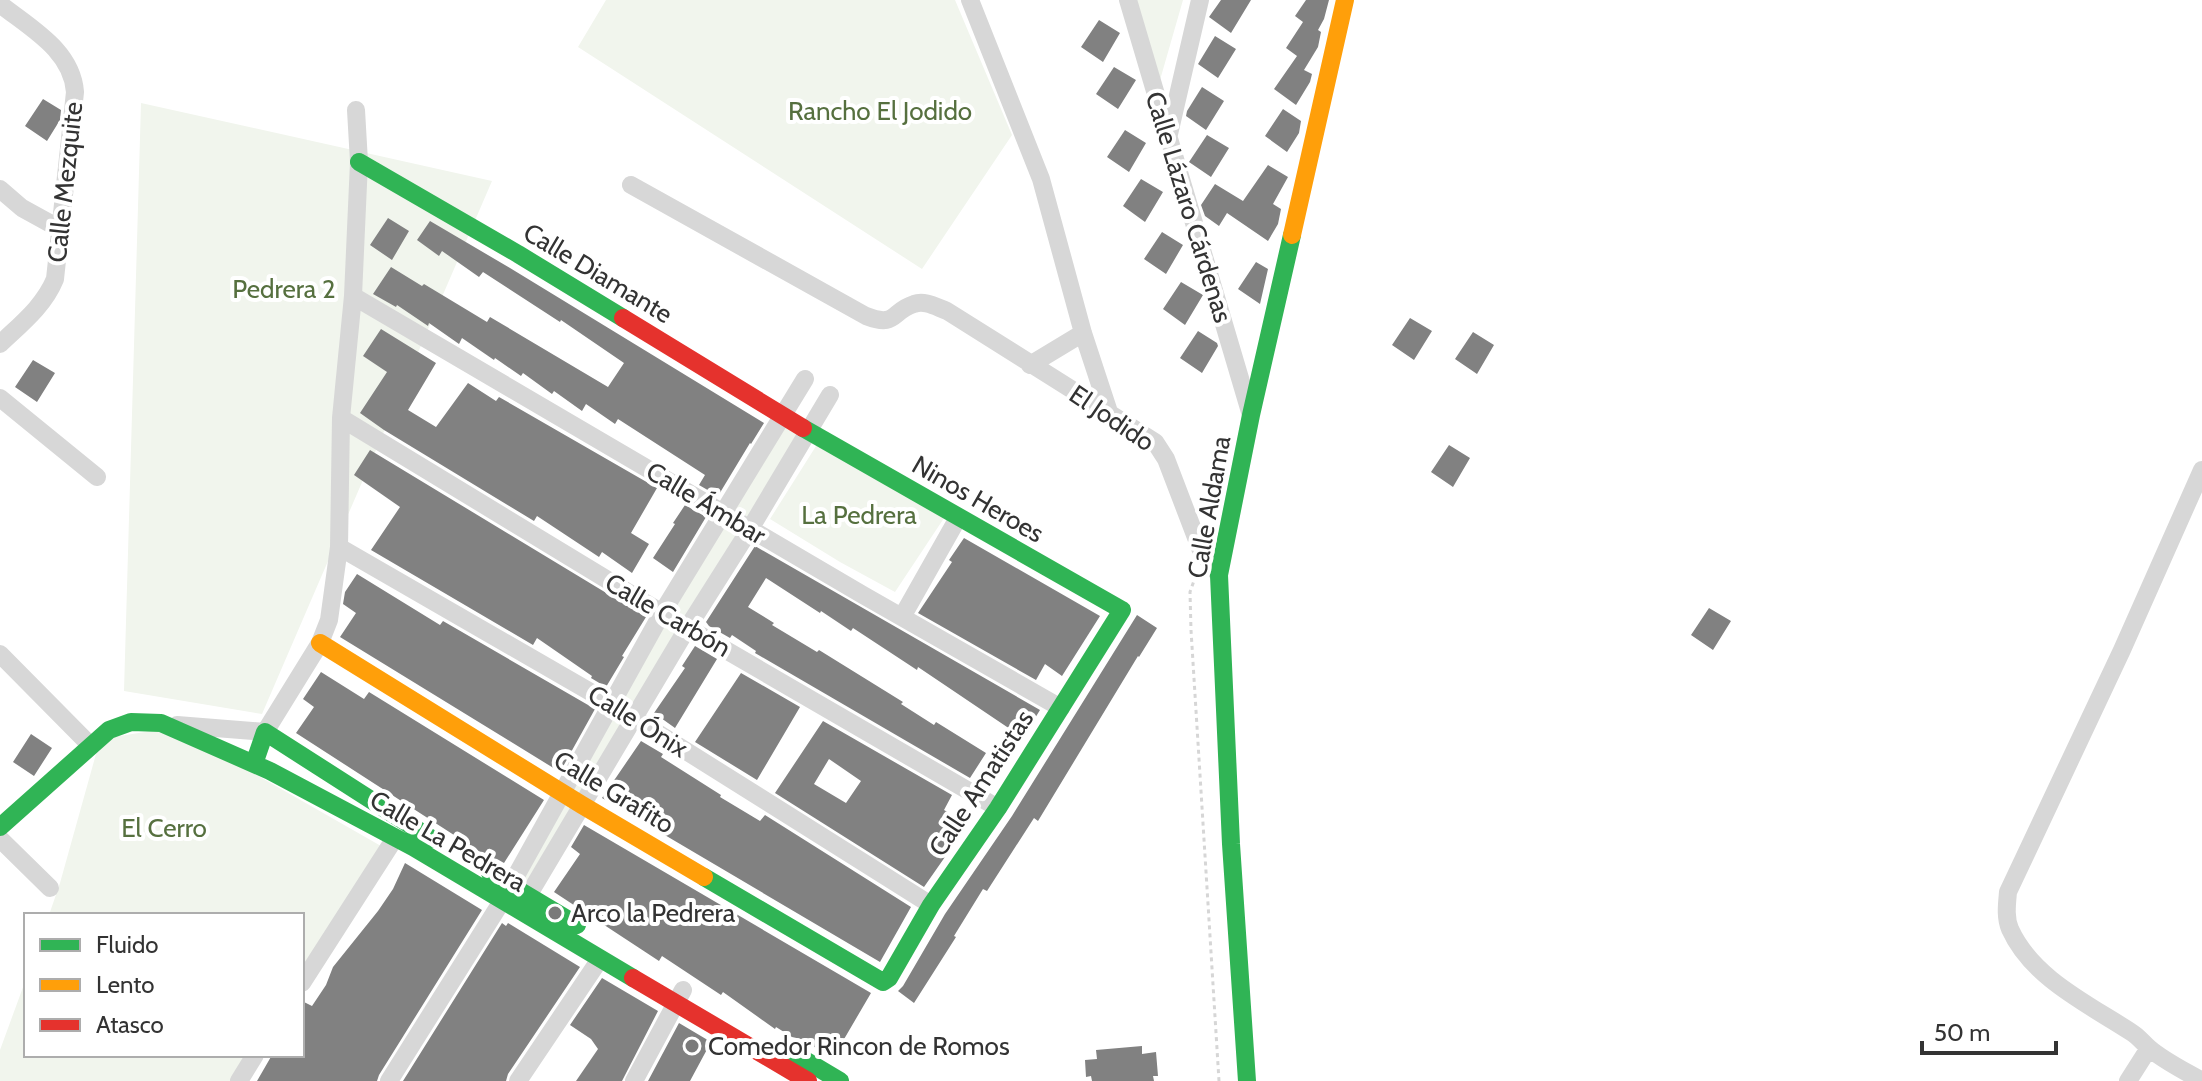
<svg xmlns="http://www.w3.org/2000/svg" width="2202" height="1081" font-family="Cabin,sans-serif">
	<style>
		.green { fill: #f1f5ed }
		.building { fill: #818181; fill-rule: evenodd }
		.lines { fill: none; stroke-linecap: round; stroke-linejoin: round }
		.path { stroke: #d6d6d6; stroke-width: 3; stroke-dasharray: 4 4; stroke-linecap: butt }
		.street { stroke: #d7d7d7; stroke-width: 18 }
		.fast { stroke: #30b455; stroke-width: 18 }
		.slow { stroke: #ff9f0a; stroke-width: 18 }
		.jam { stroke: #e5322d; stroke-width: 18 }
		.poi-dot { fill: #7a7a7a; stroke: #fff; stroke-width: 3 }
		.labels { text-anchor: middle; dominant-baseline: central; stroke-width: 8; stroke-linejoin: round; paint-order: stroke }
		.park-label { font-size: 26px; fill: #56703f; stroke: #fff }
		.street-label { font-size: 26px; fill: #333; stroke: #fff }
		.poi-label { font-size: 26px; fill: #333; stroke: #fff; text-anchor: start }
	</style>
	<rect width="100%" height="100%" fill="#fff"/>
	<!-- green -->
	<path class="green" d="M606,0H955L1012,135L922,269L578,47Z
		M1134,0H1183L1158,87Z
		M141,103L492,181L262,714L124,691Z
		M788,415L805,424L526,882L516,877Z
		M823,435L948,512L895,592L840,562L770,519Z
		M158,730L248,770L381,846L302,973V915H49L60,883L96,754L113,737Z
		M26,979V1055H251L235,1081H0V1050Z"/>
	<!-- building -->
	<path class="building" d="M1221,0H1251L1231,33L1209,17Z
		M1306,0H1329L1324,19L1318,30L1321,32L1318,47L1304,70L1312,74L1310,82L1296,105L1274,89L1297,56L1286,48L1303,22L1295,16Z
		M1099,20L1120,33L1103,62L1081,47Z
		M1215,36L1236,49L1218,78L1198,64Z
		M1114,67L1136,80L1118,109L1096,94Z
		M1202,87L1224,101L1206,130L1186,116L1187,111Z
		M43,99L61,110L60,120L47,141L25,126Z
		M1283,109L1301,121L1299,133L1287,152L1265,136Z
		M1125,130L1146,143L1129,172L1107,157Z
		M1207,135L1229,148L1211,177L1189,162Z
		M1268,165L1288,177L1273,204L1281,209L1278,224L1268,241L1227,213L1219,226L1205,216L1201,205L1215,184L1243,201Z
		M1141,179L1163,192L1145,222L1123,206Z
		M388,218L409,231L392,260L370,245Z
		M430,221L510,268L764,423L751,444L750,443L718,496L699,485L705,475L618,419L615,424L586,404L582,411L554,391L552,394L523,373L521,376L495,358L494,360L462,338L459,344L429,323L428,326L397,305L396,307L373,294L391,267L422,286L424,284L487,322L490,317L608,387L624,363L561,320L560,322L483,272L479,277L442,251L439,256L417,240Z
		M1162,232L1183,245L1166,274L1144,259Z
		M1256,262L1268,269L1260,304L1238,289Z
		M1181,282L1203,295L1185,325L1163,309Z
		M1410,318L1432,331L1414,360L1392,345Z
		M381,329L436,363L408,410L436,427L468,383L496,401L499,397L657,488L631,533L649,544L632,573L602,552L599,557L537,516L534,521L384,430L360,413L387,372L363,356Z
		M1198,331L1217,343L1218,346L1202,373L1180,358Z
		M1473,332L1494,345L1477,374L1455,359Z
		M33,360L55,373L37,402L15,387Z
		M1449,445L1470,458L1453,487L1431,472Z
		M370,450L646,617L622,656L624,657L606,687L591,678L592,676L537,638L533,645L371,550L400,507L354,475Z
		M685,505L706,517L673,572L653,558L675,524L673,523Z
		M964,538L1100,616L1062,676L1045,664L1036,680L918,613L952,562L949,560Z
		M755,546L1040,710L1005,767L991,757L1010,729L918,667L917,670L853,628L851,631L821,611L820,613L766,578L748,607L774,623L772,625L817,652L819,650L903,702L901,704L934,725L936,722L986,753L970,778L755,653L756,651L732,635L730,638L709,626L706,622Z
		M357,574L440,625L443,621L595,709L560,772L340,637L356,613L343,604L345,592Z
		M1709,608L1731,621L1713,650L1691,635Z
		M1137,615L1157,628L1139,657L1138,656L1038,821L1034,818L987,891L983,889L954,936L956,937L914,1003L898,991L903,986L945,914L1012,816Z
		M695,646L717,659L675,728L654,713L685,668L682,666Z
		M321,672L364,699L369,692L544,800L504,863L497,859L488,857L296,733L314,707L303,699Z
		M741,673L800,707L757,780L695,742Z
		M823,721L952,795L944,810L968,824L924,887L775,793ZM829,759L861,781L846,803L814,784Z
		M31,734L52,748L34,776L13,762Z
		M641,741L663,754L661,757L721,795L720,797L760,821L765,815L911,907L880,962L602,798Z
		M584,825L871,993L833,1058L801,1039L792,1037L776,1027L775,1029L723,992L721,995L662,956L659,961L554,892L580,854L571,847Z
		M405,863L482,910L379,1075L377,1081H257L272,1055H302V1001L312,1006L326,985L333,967L378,911L393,889Z
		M502,923L506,926L508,923L580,967L508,1074L506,1081H403Z
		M602,978L658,1011L622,1081H576L598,1049L591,1039L570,1025Z
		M679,1023L711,1042L690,1081H648Z
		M1142,1046V1054L1156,1052L1158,1076H1153L1154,1081H1092L1091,1076L1086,1077L1085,1060L1097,1059L1096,1050Z"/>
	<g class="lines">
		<!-- path -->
		<path class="path" d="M1196,575L1190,592L1191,630L1219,1081"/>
		<!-- street -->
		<path class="street" d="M970,0L1041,179L1083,333L1109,412
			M1128,0L1250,412
			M0,4C30,28 72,50 75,92L55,279C44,306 21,324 0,344
			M1169,134L1200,0
			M631,185L866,316C897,328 891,311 914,304C925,300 936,307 947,311L1155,442L1166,459L1200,548L1219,575
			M0,189L22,208L62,230
			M353,296L863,595L1061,708
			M1030,365L1083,333
			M0,398L97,477
			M341,418L662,613L998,808
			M339,547L613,705L931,905
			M902,617L958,518
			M0,654L91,746
			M177,725L265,732L320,643L329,620L339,547L341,418L353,296L359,162L356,110
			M0,839L50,888
			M522,906L688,627L750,529L830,395
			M302,983L395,838
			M239,1081L255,1055
			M389,1081L502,901L662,613L805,379
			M518,1081L600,959
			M634,1081L683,990
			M2128,1081L2149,1048
			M2202,1081C2185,1071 2164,1061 2149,1048C2143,1043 2138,1036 2131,1032C2088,1004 2032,978 2010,929C2005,917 2007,904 2008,892L2122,650L2202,470"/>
		<!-- fast -->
		<path class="fast" d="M359,162L518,254L623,318
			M254,764L265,732L432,839
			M0,827L109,730L131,722L161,723L270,771L413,847L633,978
			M490,873L577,925
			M704,877L883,982L889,978L931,905L998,808L1122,610L803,428
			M793,1053L840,1081
			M1247,1081L1231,844L1219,575L1251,415L1292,235"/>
		<!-- slow -->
		<path class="slow" d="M1292,235L1345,0
			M320,643L582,805L704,877"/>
		<!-- jam -->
		<path class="jam" d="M623,318L803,428
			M633,978L808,1081"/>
	</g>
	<!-- markers -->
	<g class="poi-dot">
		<circle cx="555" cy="913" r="8"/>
		<circle cx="692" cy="1046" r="8"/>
	</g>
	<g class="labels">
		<!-- park labels -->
		<g class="park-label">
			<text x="880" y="111">Rancho El Jodido</text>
			<text x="284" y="289">Pedrera 2</text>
			<text x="859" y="515">La Pedrera</text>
			<text x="164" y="828">El Cerro</text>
		</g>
		<!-- street labels -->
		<g class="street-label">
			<text transform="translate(65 182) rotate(-84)">Calle Mezquite</text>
			<text transform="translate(1189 207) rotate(73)">Calle Lázaro Cárdenas</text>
			<text transform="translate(598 273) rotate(31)">Calle Diamante</text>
			<text transform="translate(1112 418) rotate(34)">El Jodido</text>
			<text transform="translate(978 499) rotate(30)">Ninos Heroes</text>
			<text transform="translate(706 503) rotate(31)">Calle Ámbar</text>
			<text transform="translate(1209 507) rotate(-80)">Calle Aldama</text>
			<text transform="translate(668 615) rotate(30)">Calle Carbón</text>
			<text transform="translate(638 721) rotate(32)">Calle Ónix</text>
			<text transform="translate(981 783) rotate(-57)">Calle Amatistas</text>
			<text transform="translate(614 792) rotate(31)">Calle Grafito</text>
			<text transform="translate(448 841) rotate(30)">Calle La Pedrera</text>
		</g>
		<!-- poi labels -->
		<g class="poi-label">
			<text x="571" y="913">Arco la Pedrera</text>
			<text x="708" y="1046">Comedor Rincon de Romos</text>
		</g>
	</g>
	<!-- legend -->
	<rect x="24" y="913" width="280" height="144" fill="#ffffff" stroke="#adadad" stroke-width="2"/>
	<rect x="40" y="939" width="40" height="12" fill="#30b455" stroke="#adadad" stroke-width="2"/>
	<text x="96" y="953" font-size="24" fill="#333333">Fluido</text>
	<rect x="40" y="979" width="40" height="12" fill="#ff9f0a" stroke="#adadad" stroke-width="2"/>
	<text x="96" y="993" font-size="24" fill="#333333">Lento</text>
	<rect x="40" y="1019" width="40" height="12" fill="#e5322d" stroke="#adadad" stroke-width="2"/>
	<text x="96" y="1033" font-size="24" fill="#333333">Atasco</text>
	<!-- scale -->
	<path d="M1922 1041v12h134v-12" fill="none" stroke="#333333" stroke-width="4"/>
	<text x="1934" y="1041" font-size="24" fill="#333333" stroke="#ffffff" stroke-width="6" paint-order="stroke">50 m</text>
</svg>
